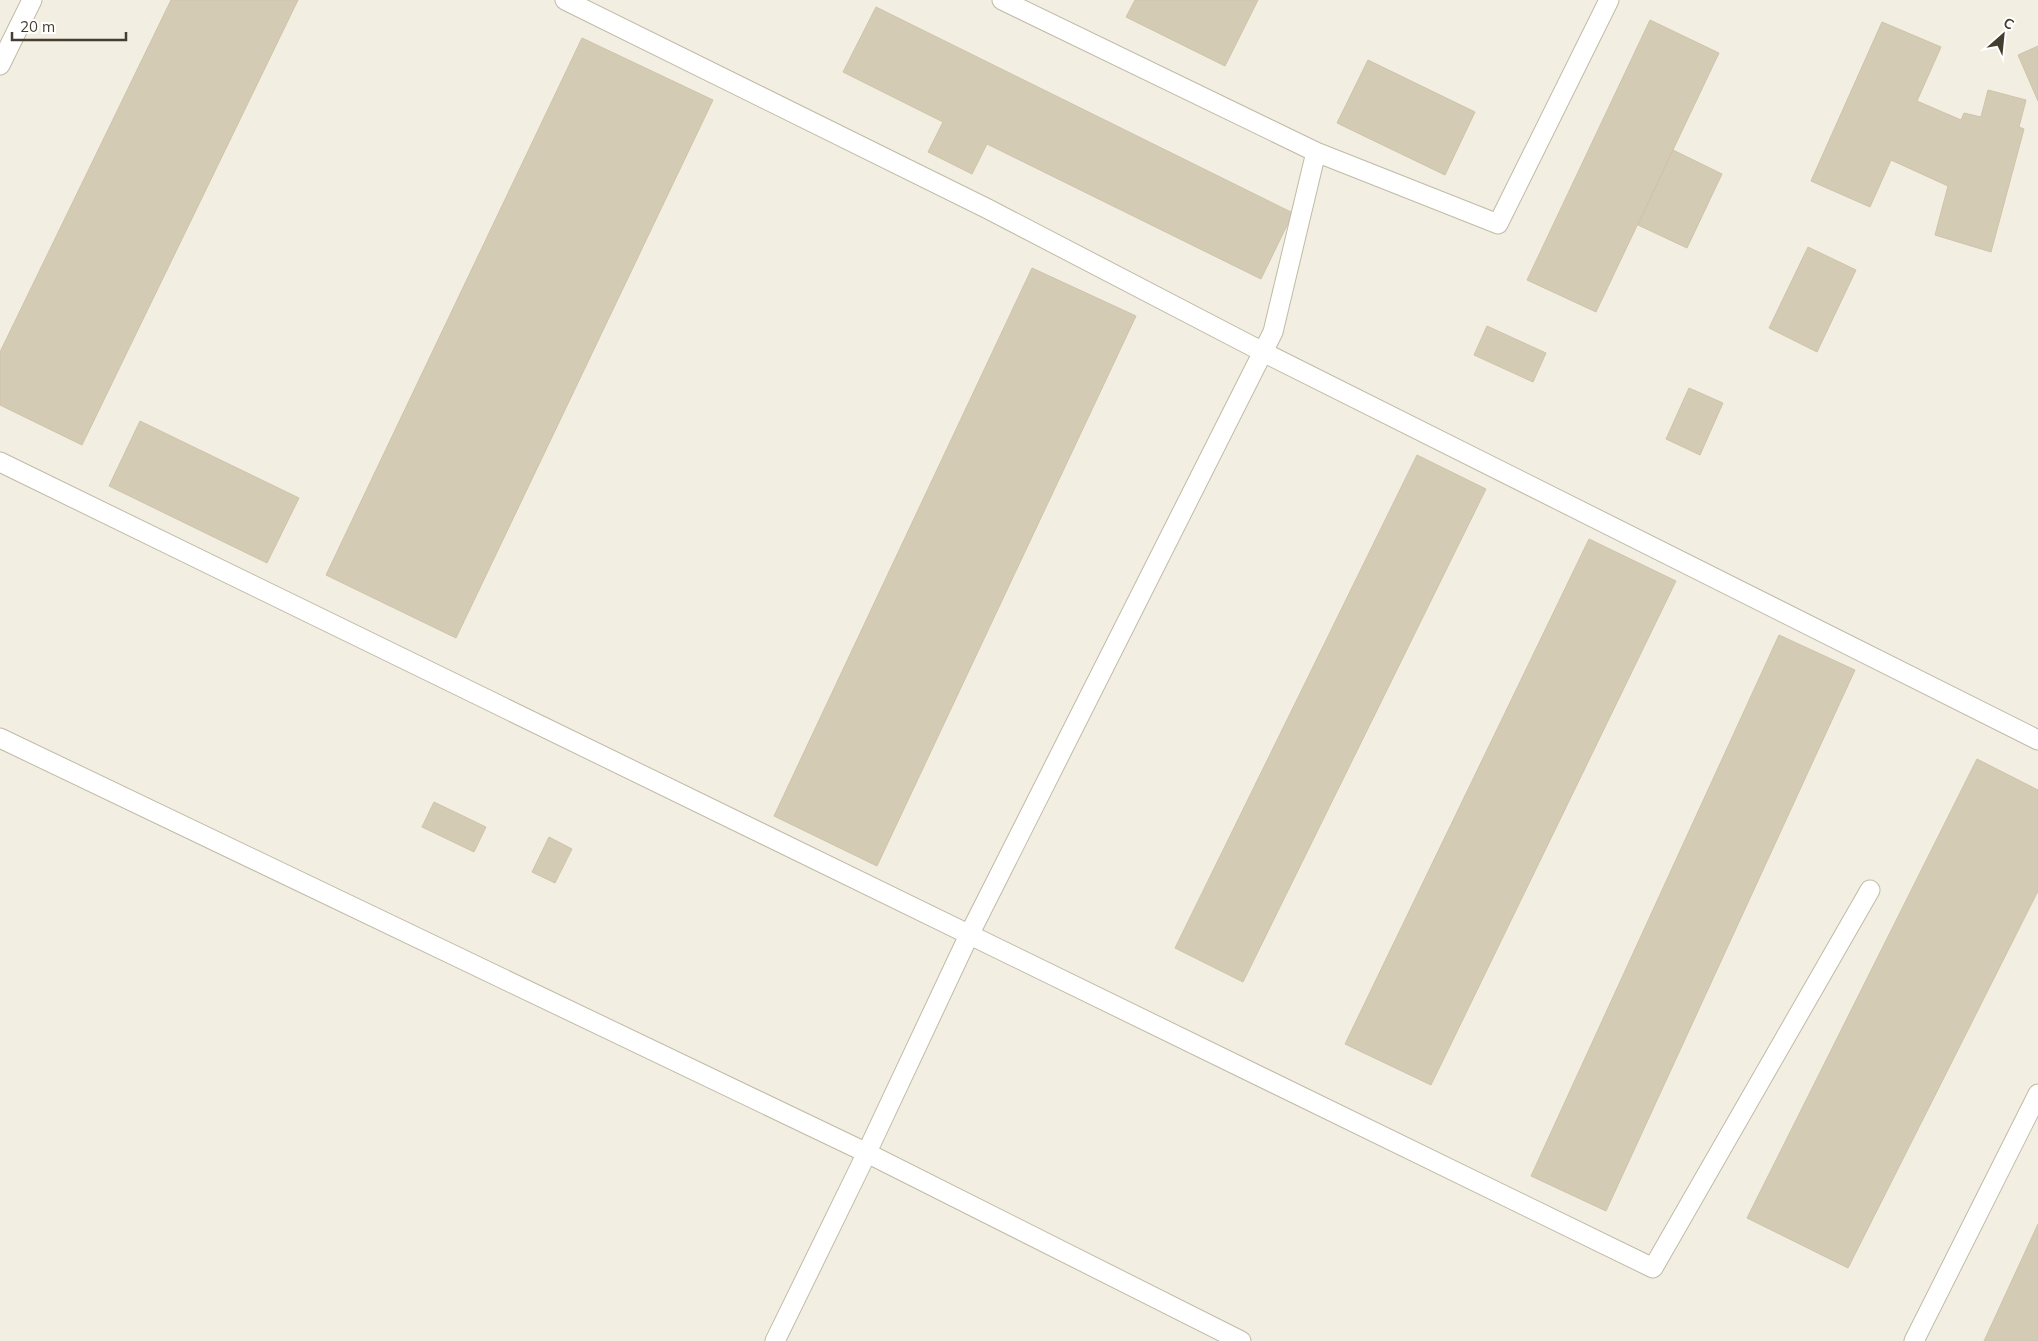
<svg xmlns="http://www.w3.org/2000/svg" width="2038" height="1341" font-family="Mulish,sans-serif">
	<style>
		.building { fill: #d4cbb5; stroke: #d0c3a8 }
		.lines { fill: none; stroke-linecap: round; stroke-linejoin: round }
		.service-casing { stroke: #c1baa5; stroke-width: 21 }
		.service { stroke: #fff; stroke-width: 19 }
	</style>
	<rect width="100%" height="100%" fill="#f2eee1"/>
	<!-- building -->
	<path class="building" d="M171,0H298L82,445L0,405V352Z
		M1135,0H1258L1225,66L1126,17Z
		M876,7L1293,213L1261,279L987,144L972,174L928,152L943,122L843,72Z
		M1650,20L1719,53L1596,312L1527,280Z
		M1882,22L1941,47L1917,101L1961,120L1964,113L1981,117L1988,90L2026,100L2019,127L2024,129L1991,252L1935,235L1948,186L1891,160L1870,207L1811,181Z
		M582,38L713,100L456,638L326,575Z
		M2038,46V101L2018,55Z
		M1368,60L1475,112L1445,175L1337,123Z
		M1673,150L1722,174L1687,248L1638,225Z
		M1808,247L1856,270L1817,352L1769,328Z
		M1032,268L1136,316L877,866L774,816Z
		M1487,326L1546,353L1533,382L1474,355Z
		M1689,388L1723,403L1700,455L1666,439Z
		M140,421L299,498L267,563L109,486Z
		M1417,455L1486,489L1243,982L1175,948Z
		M1589,539L1676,581L1431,1085L1345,1044Z
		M1779,635L1855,670L1606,1211L1531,1176Z
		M1977,759L2038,790V891L1848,1268L1747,1218Z
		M434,802L486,827L474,852L422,827Z
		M549,837L572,849L555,883L532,872Z
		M2038,1224V1341H1984Z"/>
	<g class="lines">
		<defs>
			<path id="service" d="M565,0L988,209L1263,352L2038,740
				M1002,0L1316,152L1498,224L1609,0
				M0,65L32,0
				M0,462L1653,1268L1870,890
				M0,738L867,1153L1241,1341
				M775,1341L860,1167L969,935L1273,332L1316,152
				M1914,1341L2038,1094"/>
		</defs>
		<!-- service casing -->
		<use href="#service" class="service-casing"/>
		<!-- service -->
		<use href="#service" class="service"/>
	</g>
	<!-- north arrow -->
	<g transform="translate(2003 35) rotate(27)" stroke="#ffffff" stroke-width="4" paint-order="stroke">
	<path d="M0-4L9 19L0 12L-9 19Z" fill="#443e31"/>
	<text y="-8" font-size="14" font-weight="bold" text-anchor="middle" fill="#443e31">С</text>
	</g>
	<!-- scale -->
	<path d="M12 32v8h114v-8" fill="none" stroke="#443e31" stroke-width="2.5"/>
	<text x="20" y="32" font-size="15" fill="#443e31" stroke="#ffffff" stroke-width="4" paint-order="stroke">20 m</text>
</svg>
